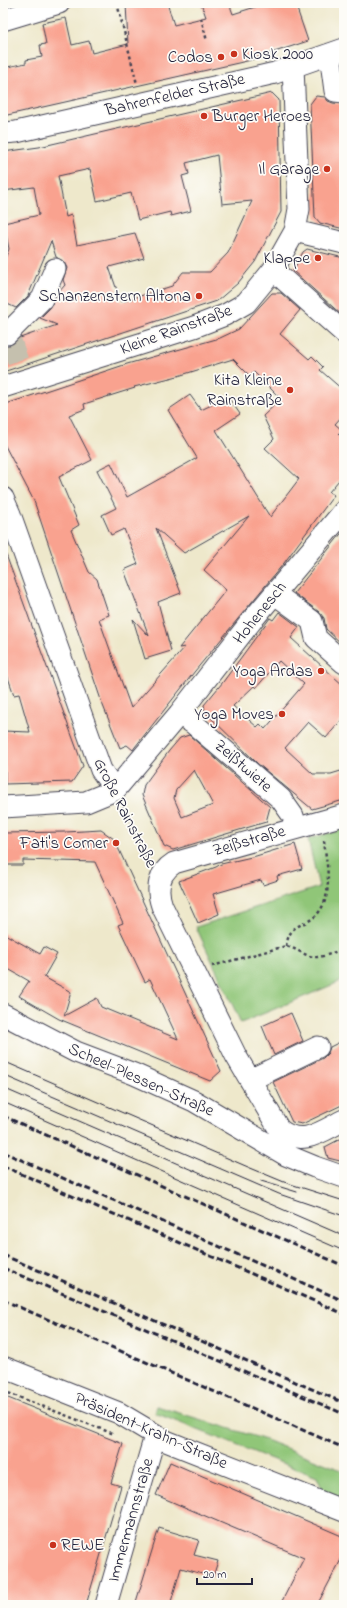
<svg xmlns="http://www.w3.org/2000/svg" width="347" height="1608" font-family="'Indie Flower',sans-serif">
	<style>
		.green { fill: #90c678; stroke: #59745a }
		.building { fill: #f9a28f; fill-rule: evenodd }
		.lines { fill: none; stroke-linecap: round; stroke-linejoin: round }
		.minor-tunnel { stroke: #c5c0ae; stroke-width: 21; stroke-dasharray: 21 10; stroke-linecap: butt }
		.minor-casing { stroke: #414051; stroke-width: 23 }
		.path { stroke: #414051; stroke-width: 2.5; stroke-dasharray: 3 3; stroke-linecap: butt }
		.minor { stroke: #fff; stroke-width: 21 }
		.tram { stroke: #22223b; stroke-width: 1 }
		.rail { stroke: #22223b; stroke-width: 3; stroke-dasharray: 6 3; stroke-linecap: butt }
		.poi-dot { fill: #c8321e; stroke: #fdfcf7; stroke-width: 1.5 }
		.labels { text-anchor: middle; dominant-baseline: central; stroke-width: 3.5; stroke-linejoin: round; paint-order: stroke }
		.poi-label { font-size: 17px; fill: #22223b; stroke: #fdfcf7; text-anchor: end }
		.street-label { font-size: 17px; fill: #22223b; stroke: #fdfcf7 }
	</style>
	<rect width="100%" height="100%" fill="#fdfcf7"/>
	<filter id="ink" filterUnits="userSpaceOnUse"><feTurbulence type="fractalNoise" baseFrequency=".025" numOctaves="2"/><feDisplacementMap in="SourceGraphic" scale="8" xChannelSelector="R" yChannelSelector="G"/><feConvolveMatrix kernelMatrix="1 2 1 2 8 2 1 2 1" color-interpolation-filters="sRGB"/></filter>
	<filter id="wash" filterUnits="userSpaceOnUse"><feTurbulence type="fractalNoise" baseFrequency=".012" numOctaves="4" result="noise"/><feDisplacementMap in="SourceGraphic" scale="16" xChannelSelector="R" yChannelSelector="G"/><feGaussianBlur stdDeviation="0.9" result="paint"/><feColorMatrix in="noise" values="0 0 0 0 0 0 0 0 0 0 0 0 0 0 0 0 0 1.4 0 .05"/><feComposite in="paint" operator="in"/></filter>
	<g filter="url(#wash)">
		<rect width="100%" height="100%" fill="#eee8cb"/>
		<!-- green -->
		<path class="green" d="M344,829V980L241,1023L196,927L319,887L308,839Z
			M157,1406L263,1439L344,1471V1499L325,1495L317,1477L155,1413Z"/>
		<g id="blocks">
			<!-- building -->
			<path class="building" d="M126,3H167L174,25L206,17L201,3H229L233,14L268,3H295L308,41L247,61L3,116V68L26,63V60L42,57L40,45L46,44L42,23L66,18L72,45L89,41L92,53L128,44Z
				M272,93L279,100L281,212L255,262L238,283L217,301L3,372V351L8,346L15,343L20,338L57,325L40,318L51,307L58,293L65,285L63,280L67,268L64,262L56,257L51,241L28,296L16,308L3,302V263L9,249L4,223L39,215L34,187L3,191V152L39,147ZM217,155L222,204L252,201L228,253L210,272H183L172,286L121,302L109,267L144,258L135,233L77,245L71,215L66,217L58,176L90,169L97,201L131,193L138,220L170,212L171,216L191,211L182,176L189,174L186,163Z
				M316,96L325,97L328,101L333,103L344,104V229L320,223L315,217L310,104Z
				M307,249L344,258V317L293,271L303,252Z
				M272,293H281L300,310L280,334L309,359L312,356L323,367L320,370L344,391V414L335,424L342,430L338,434L344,438V474L329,492L334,495L284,563L195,671L135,747L133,750L127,745L120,748L102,703L34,501L3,442V405L127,364L220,338L239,329ZM233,359L250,376L254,372L281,399L263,416L274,439L265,448L299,479L270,517L216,430L240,414L228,397L201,410L190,395L168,410L197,458L127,497L111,463L97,470L116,508L102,515L111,535L124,529L138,564L124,570L149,636L133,619L145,659L171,651L158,602L181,593L156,528L184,553L249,516L204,570L226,590L179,648L185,647L131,708L99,619L109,615L97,579L89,572L71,530L79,525L59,477L92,460L69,415L85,409L84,404L135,388L134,387L178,376Z
				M344,530V646L326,629L324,618L319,612L294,593Z
				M5,552L83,766L72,782L5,784V766L3,767V731L30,732L19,694L14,695L3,663V553Z
				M279,612L299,627L291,638L344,686V717L326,738L308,722L285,748L313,774H331L344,770V800L312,809L258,764L205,712L204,705L223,682L270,618L273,620ZM279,661L304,684L265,729L260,724L257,727L233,706L254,686L256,688Z
				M189,735L270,807L266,822L173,850L164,846L142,795L144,785L169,751L180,738ZM194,770L213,805L182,817L174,798L176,790Z
				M101,830L114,839L221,1071L210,1081L59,1019L19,996L29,981L3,966V933L40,954L44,947L57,954L44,977L71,992L64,1016L97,998L101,1007L178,1039L150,979L145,982L118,925L123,923L95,862L23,860V865H3V833L66,832Z
				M295,844L302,869L277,876L278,880L263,885L261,880L213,894L219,914L198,923L179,881L216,867L221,864L256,856Z
				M291,1013L303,1041L274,1055L262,1026Z
				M344,1040V1104L302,1124L292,1122L273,1082L323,1058L328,1053L330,1047Z
				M344,1137V1162L328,1158L325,1147Z
				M3,1396L123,1444L111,1483L121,1486L86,1605H3Z
				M170,1462L344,1537V1554L317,1605H280L304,1558L156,1495Z
				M159,1528L199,1540L194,1555L218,1561L213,1577L181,1568L170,1605H135Z"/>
		</g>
	</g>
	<g filter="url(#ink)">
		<use href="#blocks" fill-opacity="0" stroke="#414051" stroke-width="1"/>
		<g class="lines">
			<!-- minor-tunnel -->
			<path class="minor-tunnel" d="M11,341L20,367"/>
			<defs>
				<path id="minor" d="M3,20L59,3
					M330,54L335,91L344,92
					M3,133L16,132L275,73L344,49
					M295,231L344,243
					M273,270L344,333
					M7,334L42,299L55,269
					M3,387L194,327L225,315L246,303L273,270L295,231L299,209L293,67
					M3,498L10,514L101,770L115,790
					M275,594L312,621L316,638L344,663
					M179,714L194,724L281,799L293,816L296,828
					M3,807L86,802L115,790L179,714L253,619L344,511
					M344,815L174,863C158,873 156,889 162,906L236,1056L279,1129C302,1148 322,1131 344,1120
					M3,1014L76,1052L134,1074L194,1101L286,1155L315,1167L344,1177
					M250,1080L318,1047
					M3,1367L119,1413L166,1441L344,1511
					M106,1605L155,1436"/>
			</defs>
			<!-- minor casing -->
			<use href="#minor" class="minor-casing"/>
			<!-- path -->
			<path class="path" d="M117,3L137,84
				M201,18L207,41
				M123,807L148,861
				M286,946C291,919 306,929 319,912C334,892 326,863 324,840
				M212,966L286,946C295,948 304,955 313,957C323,958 335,952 344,948
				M3,1391L114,1434"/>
			<!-- minor -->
			<use href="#minor" class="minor"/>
			<!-- tram -->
			<path class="tram" d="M3,1061L248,1167L284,1182L344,1201
				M3,1075L279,1194L344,1216
				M3,1088L344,1236
				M3,1102L344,1251
				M261,1181L297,1192"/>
			<!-- rail -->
			<path class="rail" d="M3,1116L344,1266
				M3,1152L344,1301
				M3,1166L344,1314
				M3,1255L344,1403
				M3,1268L344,1414
				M3,1300L344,1448"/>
		</g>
	</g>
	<!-- markers -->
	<g class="poi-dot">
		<circle cx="234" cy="54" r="4"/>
		<circle cx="221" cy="57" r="4"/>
		<circle cx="204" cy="116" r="4"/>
		<circle cx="327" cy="169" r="4"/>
		<circle cx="318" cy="258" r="4"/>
		<circle cx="199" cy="296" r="4"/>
		<circle cx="290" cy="390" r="4"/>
		<circle cx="321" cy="671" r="4"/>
		<circle cx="282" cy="714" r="4"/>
		<circle cx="116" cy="843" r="4"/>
		<circle cx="53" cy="1545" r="4"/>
	</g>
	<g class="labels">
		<!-- poi labels -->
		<g class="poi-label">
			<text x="242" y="54" text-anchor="start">Kiosk 2000</text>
			<text x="213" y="57">Codos</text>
			<text x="212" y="116" text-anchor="start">Burger Heroes</text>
			<text x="319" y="169">Il Garage</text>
			<text x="310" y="258">Klappe</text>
			<text x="191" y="296">Schanzenstern Altona</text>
			<text x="282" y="380">Kita Kleine<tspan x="282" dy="20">Rainstraße</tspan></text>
			<text x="313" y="671">Yoga Ardas</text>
			<text x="274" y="714">Yoga Moves</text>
			<text x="108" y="843">Fati's Corner</text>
			<text x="61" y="1545" text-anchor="start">REWE</text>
		</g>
		<!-- street labels -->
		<g class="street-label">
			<text transform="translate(175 95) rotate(-13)">Bahrenfelder Straße</text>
			<text transform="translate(176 330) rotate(-20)">Kleine Rainstraße</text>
			<text transform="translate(260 613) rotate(-51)">Hohenesch</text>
			<text transform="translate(243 766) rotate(41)">Zeißtwiete</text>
			<text transform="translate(125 813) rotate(63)">Große Rainstraße</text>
			<text transform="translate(249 841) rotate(-16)">Zeißstraße</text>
			<text transform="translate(141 1080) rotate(24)">Scheel-Plessen-Straße</text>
			<text transform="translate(151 1431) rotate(24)">Präsident-Krahn-Straße</text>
			<text transform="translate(131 1520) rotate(-74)">Immermannstraße</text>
		</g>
	</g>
	<!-- margin -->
	<rect width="347" height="1608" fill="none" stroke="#fdfcf7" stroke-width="16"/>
	<!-- scale -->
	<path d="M197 1578v6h55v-6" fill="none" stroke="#22223b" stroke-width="2"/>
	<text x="203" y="1578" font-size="12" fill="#22223b" stroke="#fdfcf7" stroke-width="3" paint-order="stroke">20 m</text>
</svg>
